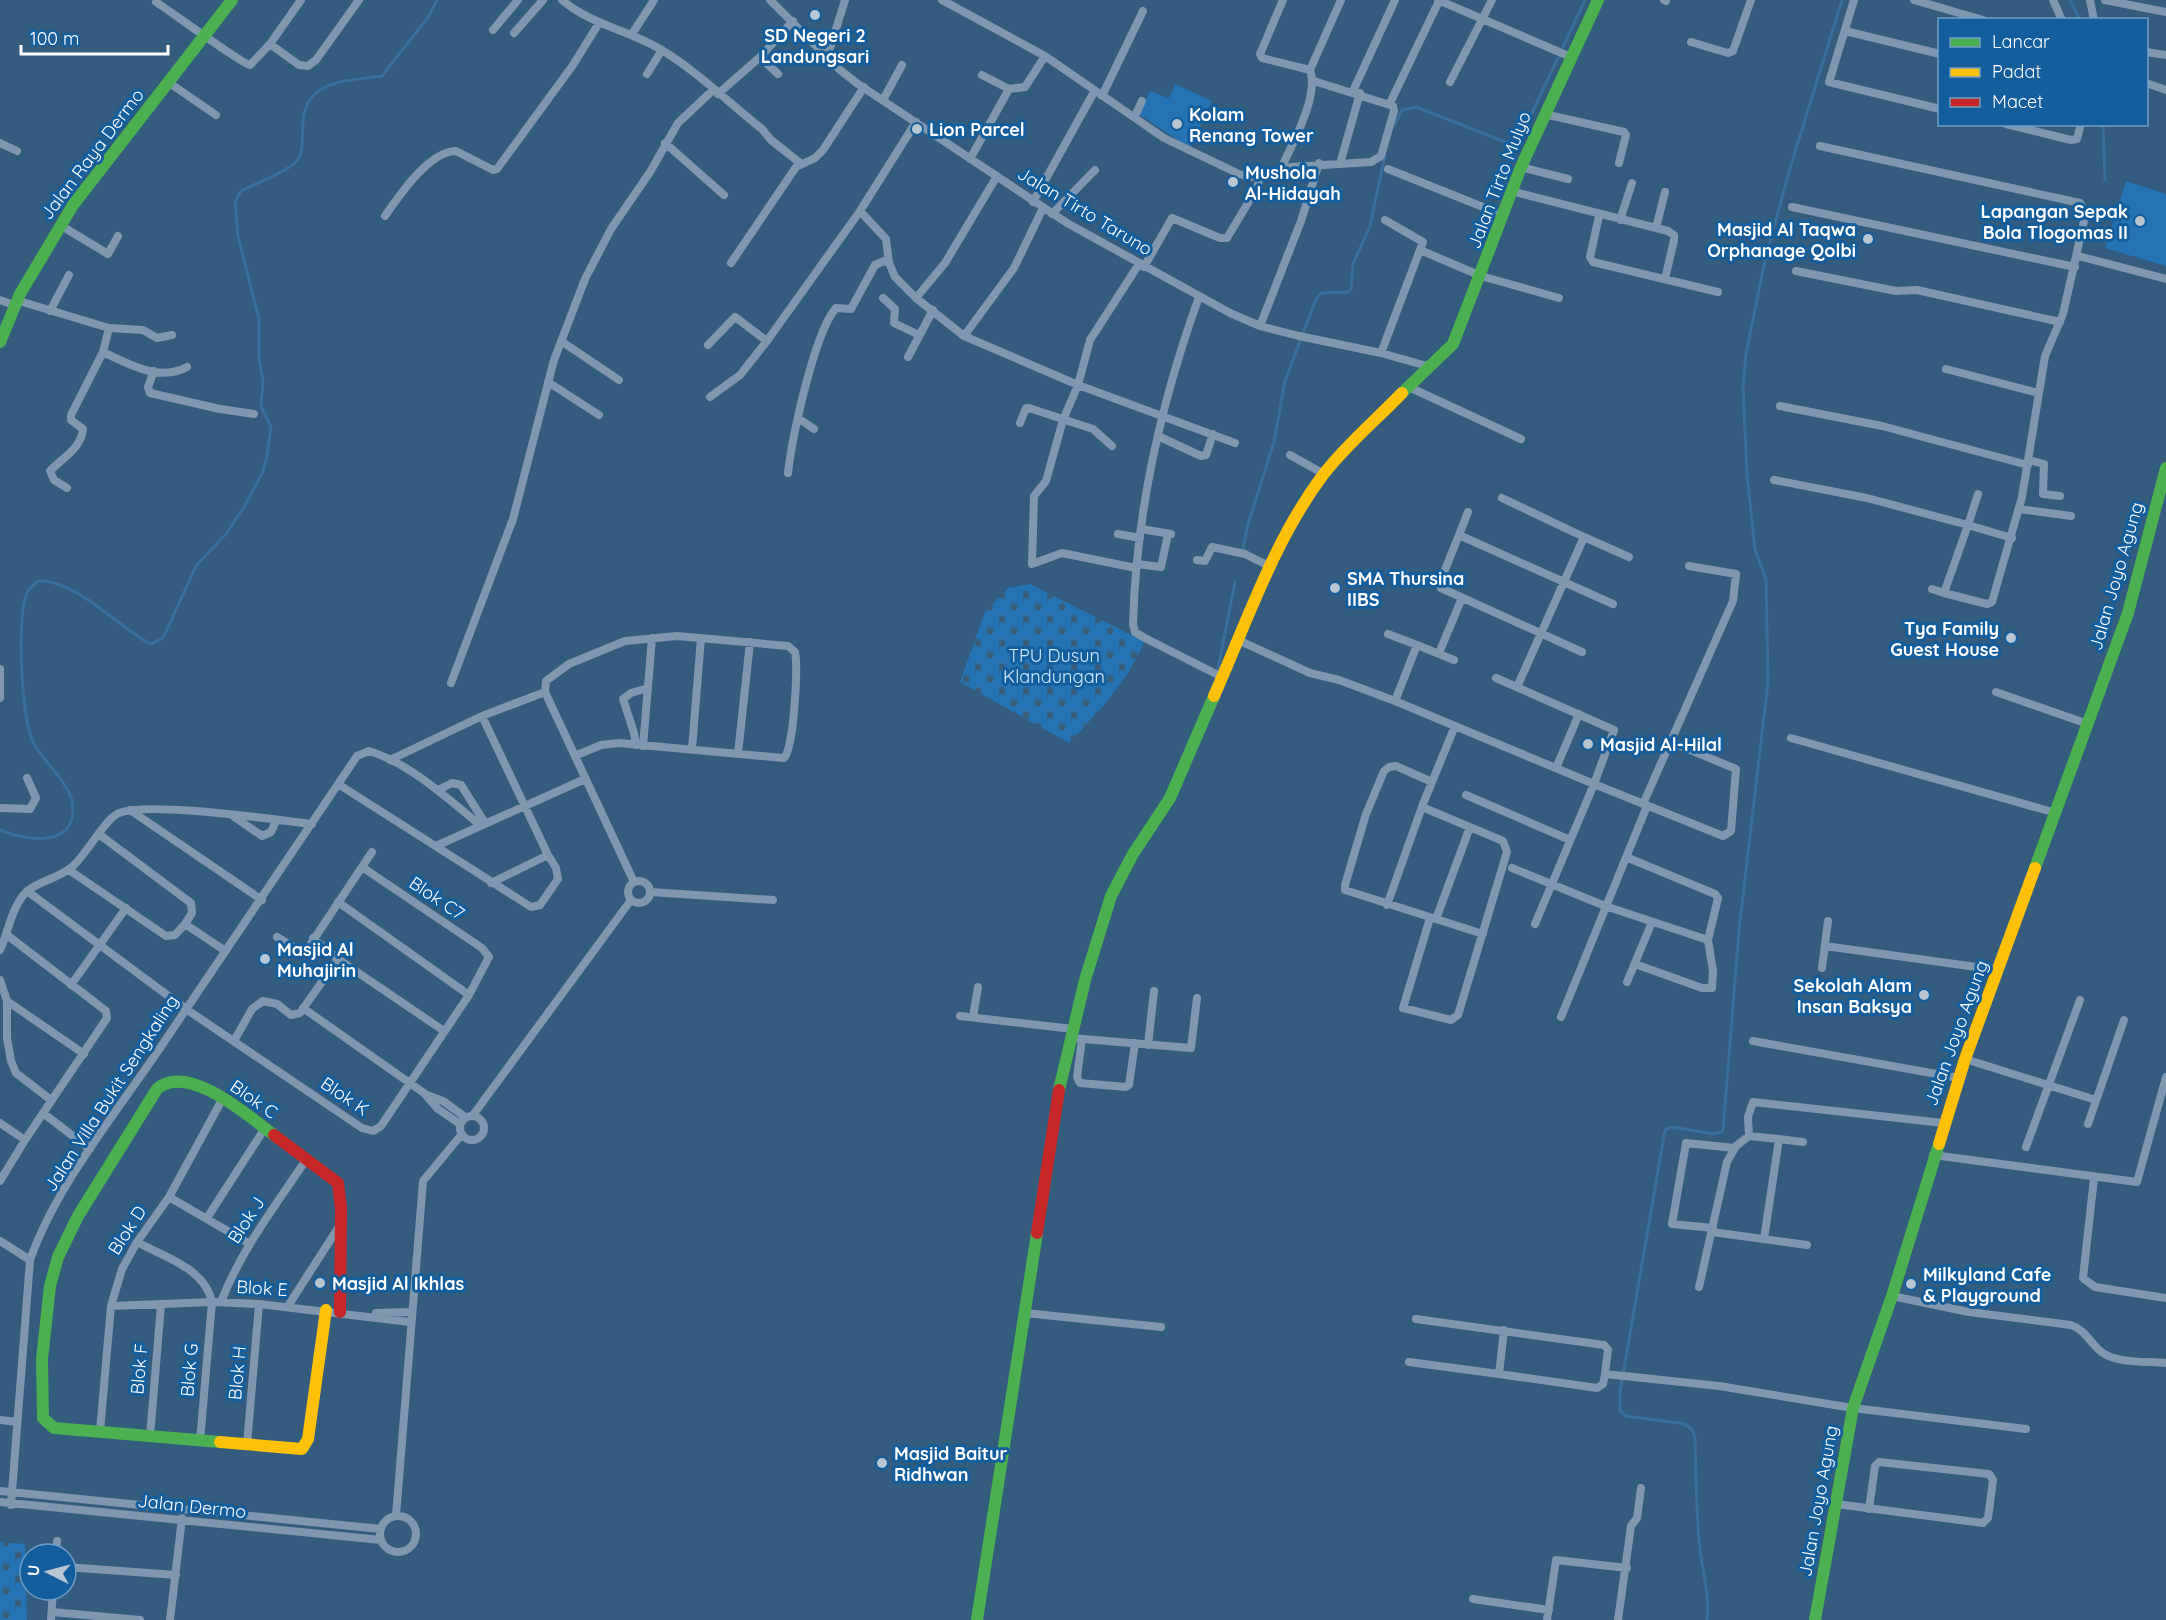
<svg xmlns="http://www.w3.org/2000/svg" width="2166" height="1620" font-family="Quicksand,sans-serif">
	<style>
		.grass { fill: #2573b3 }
		.cemetery { fill: url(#cemetery-stones) }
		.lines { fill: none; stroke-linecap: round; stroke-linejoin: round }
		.stream { stroke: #3b6f9b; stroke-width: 3 }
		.street { stroke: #7f98af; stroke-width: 8 }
		.fast { stroke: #4caf50; stroke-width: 12 }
		.slow { stroke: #ffc107; stroke-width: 12 }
		.jam { stroke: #c62828; stroke-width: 12 }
		.poi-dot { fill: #b8c6d2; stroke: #145e9e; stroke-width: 2 }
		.labels { text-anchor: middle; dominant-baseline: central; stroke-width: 6; stroke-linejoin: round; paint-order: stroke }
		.poi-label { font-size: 18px; font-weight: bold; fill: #fff; stroke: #145e9e; text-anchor: start }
		.street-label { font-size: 18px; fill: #fff; stroke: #145e9e }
		.park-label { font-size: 18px; fill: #d3ebfd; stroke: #145e9e }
	</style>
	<defs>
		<pattern id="cemetery-stones" width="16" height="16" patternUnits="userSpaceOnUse" patternTransform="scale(1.5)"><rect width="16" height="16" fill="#2573b3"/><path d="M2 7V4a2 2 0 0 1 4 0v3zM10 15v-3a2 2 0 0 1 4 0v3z" fill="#3a5e7a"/></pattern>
	</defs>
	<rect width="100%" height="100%" fill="#345c7e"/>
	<!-- grass -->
	<path class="grass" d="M1175,84L1212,101L1190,148L1140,115L1150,91L1169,98Z
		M2126,181L2166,194V266L2105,248Z"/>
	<!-- cemetery -->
	<path class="cemetery" d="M1030,584L1145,642L1128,673L1106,703L1069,743L960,682L985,612L1008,588Z
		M0,1542L25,1544L27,1620H0Z"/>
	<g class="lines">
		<!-- stream -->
		<path class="stream" d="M2070,0L2080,20
			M2103,124L2105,180
			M1394,126L1402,110L1416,107L1513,145H1517L1585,0
			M1243,549L1248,524L1274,442L1285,381L1316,299L1321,293L1348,292L1351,289L1353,264L1370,226L1385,155
			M1218,669L1235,582
			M0,830C28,842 80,848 72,801C69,784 43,760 34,744C21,721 17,620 26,595C28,589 33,585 38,581C76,579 117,627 151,644L163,638L196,566L226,534L244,507L262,474L267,456L271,427L261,406L263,382L259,357V319L238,236L235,203L240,192C254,183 292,171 299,158C304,149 302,131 303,121C306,79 349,81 382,76L429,16L437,0
			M1707,1620C1710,1595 1703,1575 1700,1550C1696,1513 1696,1475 1695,1437L1692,1430L1685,1424L1626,1416L1620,1411V1392L1665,1130L1671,1127L1715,1134L1723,1131L1739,930L1768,682L1766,579L1755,550L1747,475L1743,387L1746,354L1765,260L1791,165L1842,0"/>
		<!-- street -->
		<path class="street" d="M562,0C590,24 628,30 660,49C697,71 729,103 762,129L771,140L800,163
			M770,0L840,70L858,84L1067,223L1230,313L1260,326L1299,336L1381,353L1427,366
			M942,0L1045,56L1164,138L1239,174L1249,177L1271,176L1291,167L1371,162L1381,156L1394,111L1393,106L1314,81
			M1283,0L1260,54L1262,58L1310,70
			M1438,0L1571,57
			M1664,0L1666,1
			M1854,0L1829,82L1940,109
			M1914,0L1983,20
			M2053,0L2062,20
			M2090,0L2094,20
			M2105,0L2166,12
			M156,2C170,11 242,64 250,65L270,44L301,0
			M493,30L518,0
			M1845,31L1940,54
			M514,33L543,0
			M632,34L654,0
			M1691,42L1728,53L1733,51L1751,0
			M270,44L299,65L308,66L316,60L359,0
			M2146,52L2166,55
			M760,57L778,74
			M827,58L845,0
			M647,74L662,50
			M982,75L1009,89
			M168,82L216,115
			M1450,82L1492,0
			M2146,83L2166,90
			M1353,91L1395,0
			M718,94L760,57L793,21
			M1102,96L1143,11
			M883,100L902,65
			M1390,103L1439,1
			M1544,114L1624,132L1626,135L1619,163
			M1135,116L1142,101
			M2006,124L2071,140L2077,139L2081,124
			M0,143L17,151
			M665,143L724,195
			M970,159L1009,89L1025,87L1045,56
			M1340,164L1360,93
			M1521,167L1568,179
			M1388,169L1503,215
			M1279,173C1290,148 1320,96 1310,70L1341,0
			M1511,191L1668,231L1674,235V240L1665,279
			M1033,202L1094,92
			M1792,207L2075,267
			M860,211L886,239L889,263L895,277L916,298L964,336L1078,385L1235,443
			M1052,214L1095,170
			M385,216C399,196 429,151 456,151L493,170L497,169L573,65L599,23
			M1599,216L1590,257L1593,262L1718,292
			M1620,220L1632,183
			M60,225L108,254L118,236
			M1656,228L1665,192
			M1420,250L1481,276L1559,298
			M2078,256L2166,279
			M731,263L796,167L815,158L823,150L864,87
			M1144,267L1172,218L1220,238H1227L1257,188L1260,177
			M1796,271L1896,291L1917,290L2060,322
			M1199,297C1161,402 1136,513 1133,624L1135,632L1143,637L1222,677
			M883,298L895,309L894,323L919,335
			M916,298L945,263L997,176
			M0,300L14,305
			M16,300L109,328L143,330L157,338L172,335
			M50,311L69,275
			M1260,326L1301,221L1319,163
			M964,336L1014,268L1043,208
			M561,341L619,380
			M708,345L735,317L767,341
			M103,352C128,364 160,382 187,367
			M1381,353L1423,242L1385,220
			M908,357L933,310
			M1946,369L2038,393
			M154,371L148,387L150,393L220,409L254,414
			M548,382L599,415
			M1409,387L1521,439
			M710,397L740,375L767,341L860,211L916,122
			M1780,406L1882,426L2028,465
			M798,418L814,429
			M1020,423L1026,408H1029L1093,429L1112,446
			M1158,436L1201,456L1206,455L1213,434
			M1290,455L1324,474
			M2029,460L2044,464L2043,494L2060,496
			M788,473C792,438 814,333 836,308L851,309L875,265L884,261L889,263
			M1774,480L1867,498L1968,525L1944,593L1987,604L1992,602L2022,497L2045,356L2063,314L2086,212L2080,203L1820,146
			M67,488L54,480L50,471C62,458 81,449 83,429L71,420V415L103,352L109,328
			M1978,494L1968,525L2012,538
			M1502,498L1584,537L1517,687
			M2019,509L2071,516
			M1141,529L1171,534
			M1118,534L1140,538
			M1459,535L1468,512
			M1584,537L1629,557
			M1197,560L1205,561L1212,547L1245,554L1271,567
			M1032,564L1034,496L1046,481L1063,420L1078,385L1090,340L1139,264
			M1032,564L1062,553L1136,568
			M1137,564L1161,567L1168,534
			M1932,589L1944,593
			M1388,634L1417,645
			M1238,640L1310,673L1339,680L1395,701L1594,784L1614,730L1496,678
			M1582,652L1441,588L1440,582L1459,535L1613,604
			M1439,653L1462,598
			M0,669V698
			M451,683L513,519L554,360L585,279L611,229L650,172L678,123L713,90
			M545,692L546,681L569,664L625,641L677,636L788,646L795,652C798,667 794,749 784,758L619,743L601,745L577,755
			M1996,692L2088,724
			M1395,701L1417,645L1454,660
			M482,716L548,855L491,883
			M1791,738L2056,813
			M636,745L634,733L623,699L631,693L648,688
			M643,746L652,638
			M692,749L701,638
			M738,754L750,642
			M390,760L482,716L545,692L634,882
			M1556,768L1579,714
			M1432,782L1396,766L1389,767L1384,771L1366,814L1345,885V890L1483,934
			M338,784L531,907L540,905L558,879L556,868L548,855
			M438,790L452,783L461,785L485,823
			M1466,795L1570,840
			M1643,804L1733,601L1736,574L1689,566
			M1422,807L1503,841L1507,852L1458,1015L1451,1020L1403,1008L1430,918
			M0,808L30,809L36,798L27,778
			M130,810L262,900
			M233,816L262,836L271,832L276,821
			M100,835L191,903L192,913L185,924
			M436,846L585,779
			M1626,857L1715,894L1718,898L1708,940L1713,971L1712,988H1702L1635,964
			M1512,868L1605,906L1708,940
			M69,870L166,936L175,935L185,924L224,950
			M628 892a11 11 0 1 1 22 0a11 11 0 1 1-22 0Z
			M27,891L186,1009L362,1128L373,1131L381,1126L469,995L489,957L482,948L362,867
			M650,892L773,900
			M338,902L469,995
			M1387,905L1423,804L1455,726
			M1436,919L1470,827
			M1535,924L1594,784L1723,836L1731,831L1736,769L1671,742
			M277,937L304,954L372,852
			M313,938L338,959L444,1031
			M1825,946L1998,970
			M0,950C9,931 12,902 30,889C43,880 61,877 73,866C87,853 105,820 117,814C143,800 276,820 312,824
			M1822,968L1828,921
			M0,980L7,1001V1038L11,1061L16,1073L51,1100
			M1627,982L1652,922
			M71,985L126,908
			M7,1001L84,1054
			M303,1008L424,1093L438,1109L460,1124
			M960,1016L1073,1029
			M973,1017L978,987
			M1561,1017L1647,806
			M1071,1038L1191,1048L1197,998
			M1082,1039L1077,1077L1080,1083L1126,1087L1129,1085L1135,1043
			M234,1041L252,1009L263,1001L277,1004L291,1015L300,1013L338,959
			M1753,1041L1959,1078
			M1148,1045L1154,991
			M1965,1059L2096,1100
			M427,1095L443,1101L465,1117
			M43,1113L90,1149
			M473,1115L631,900
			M460 1128a12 12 0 1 1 24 0a12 12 0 1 1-24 0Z
			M0,1123L25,1140
			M2088,1124L2124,1020
			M1749,1136L1748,1117L1753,1102L1943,1123
			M1779,1139L1803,1142
			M2026,1147L2080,1000
			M1933,1155L2137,1182L2166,1077
			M2094,1178L2083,1278L2095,1287L2166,1298
			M0,1181L25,1140L107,1018L106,1011L97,1004L7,935
			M169,1197L250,1244
			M207,1218L265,1128
			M1713,1228L1672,1224L1686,1143L1734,1148
			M1712,1232L1807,1245
			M0,1241L30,1260
			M137,1242C164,1257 205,1268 212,1302L200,1441
			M1699,1287L1727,1162L1736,1146L1749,1136L1779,1139L1764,1239
			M1892,1296L1969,1312L2071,1325C2086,1330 2091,1345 2103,1353C2119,1364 2148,1361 2166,1363
			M221,1302C241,1250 275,1206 306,1160
			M111,1306L212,1302L259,1304L410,1322
			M288,1306L340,1225
			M376,1313L410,1312
			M1025,1313L1161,1327
			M1416,1319L1604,1345L1608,1350L1605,1374
			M1504,1330L1499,1374L1597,1388L1603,1384L1605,1374L1719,1386L1853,1408L2026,1429
			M1409,1362L1499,1374
			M0,1420L17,1422
			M100,1431L111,1306L122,1269L137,1242L169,1197L223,1098
			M150,1436L161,1305
			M247,1444L259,1304
			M0,1491L381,1529
			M0,1502L381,1540
			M1836,1504C1885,1510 1934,1517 1983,1523L1988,1518L1993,1480L1989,1474L1879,1462L1875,1466L1869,1509
			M11,1505L30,1260C55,1188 115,1114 158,1051C224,953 291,855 357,756L369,751C411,764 447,798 480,825
			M396,1516L423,1181L462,1134
			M380 1534a18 18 0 1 1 36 0a18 18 0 1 1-36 0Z
			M56,1554L57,1541
			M66,1567L176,1575
			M1473,1599L1549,1610
			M52,1612L140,1620
			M51,1620L53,1590
			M170,1620L182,1518
			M1547,1620L1556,1560L1627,1568
			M1618,1620L1631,1526L1637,1518L1641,1488"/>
		<!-- fast -->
		<path class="fast" d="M0,342L20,294L73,205L232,0
			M1402,393L1453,344L1521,167L1598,0
			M2035,868L2128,613L2166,468
			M1059,1090L1085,980L1111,896L1133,854L1170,798L1214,696
			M220,1442L54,1428L43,1418L42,1359L50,1286L58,1257L78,1216L157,1089C188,1062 248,1116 274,1135
			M977,1620L1037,1233
			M1815,1620L1853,1408L1892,1296L1939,1144"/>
		<!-- slow -->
		<path class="slow" d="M1214,696C1247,622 1274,540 1323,475C1345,446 1376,420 1402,393
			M1939,1144L1965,1059L2035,868
			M220,1442L302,1449L308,1439L326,1310"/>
		<!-- jam -->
		<path class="jam" d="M274,1135L338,1183L341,1208L340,1312
			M1037,1233L1059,1090"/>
	</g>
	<!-- markers -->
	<g class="poi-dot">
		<circle cx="815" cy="15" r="6"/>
		<circle cx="1177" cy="124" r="6"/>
		<circle cx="917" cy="129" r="6"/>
		<circle cx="1233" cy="182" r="6"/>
		<circle cx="2140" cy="221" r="6"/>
		<circle cx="1868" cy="239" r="6"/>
		<circle cx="1335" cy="588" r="6"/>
		<circle cx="2011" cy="638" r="6"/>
		<circle cx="1588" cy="744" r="6"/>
		<circle cx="265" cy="959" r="6"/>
		<circle cx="1924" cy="995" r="6"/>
		<circle cx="320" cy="1283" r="6"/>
		<circle cx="1911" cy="1284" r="6"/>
		<circle cx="882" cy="1463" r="6"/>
	</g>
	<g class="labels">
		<!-- poi labels -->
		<g class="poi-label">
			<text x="815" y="35" text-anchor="middle">SD Negeri 2<tspan x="815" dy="21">Landungsari</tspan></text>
			<text x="1189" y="114">Kolam<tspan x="1189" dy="21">Renang Tower</tspan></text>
			<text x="929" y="129">Lion Parcel</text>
			<text x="1245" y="172">Mushola<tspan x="1245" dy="21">Al-Hidayah</tspan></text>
			<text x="2128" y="211" text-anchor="end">Lapangan Sepak<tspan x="2128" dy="21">Bola Tlogomas II</tspan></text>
			<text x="1856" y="229" text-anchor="end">Masjid Al Taqwa<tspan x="1856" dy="21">Orphanage Qolbi</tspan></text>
			<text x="1347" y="578">SMA Thursina<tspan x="1347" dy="21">IIBS</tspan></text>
			<text x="1999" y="628" text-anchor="end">Tya Family<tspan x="1999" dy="21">Guest House</tspan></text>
			<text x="1600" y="744">Masjid Al-Hilal</text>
			<text x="277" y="949">Masjid Al<tspan x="277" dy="21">Muhajirin</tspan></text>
			<text x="1912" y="985" text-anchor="end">Sekolah Alam<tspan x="1912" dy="21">Insan Baksya</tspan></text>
			<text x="1923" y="1274">Milkyland Cafe<tspan x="1923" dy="21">&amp; Playground</tspan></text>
			<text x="332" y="1283">Masjid Al Ikhlas</text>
			<text x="894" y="1453">Masjid Baitur<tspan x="894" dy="21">Ridhwan</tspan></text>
		</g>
		<!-- street labels -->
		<g class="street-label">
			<text transform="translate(92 154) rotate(-53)">Jalan Raya Dermo</text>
			<text transform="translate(1499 180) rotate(-69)">Jalan Tirto Mulyo</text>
			<text transform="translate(1085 211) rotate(31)">Jalan Tirto Taruno</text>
			<text transform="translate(2116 576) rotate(-74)">Jalan Joyo Agung</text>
			<text transform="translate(437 898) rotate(34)">Blok C7</text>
			<text transform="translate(1956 1033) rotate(-70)">Jalan Joyo Agung</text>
			<text transform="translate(111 1093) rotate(-57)">Jalan Villa Bukit Sengkaling</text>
			<text transform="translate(345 1096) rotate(34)">Blok K</text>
			<text transform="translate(254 1099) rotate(35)">Blok C</text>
			<text transform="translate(246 1220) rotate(-57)">Blok J</text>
			<text transform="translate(127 1230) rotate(-57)">Blok D</text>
			<text transform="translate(262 1288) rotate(4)">Blok E</text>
			<text transform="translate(139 1369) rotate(-85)">Blok F</text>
			<text transform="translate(189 1370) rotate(-85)">Blok G</text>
			<text transform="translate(237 1373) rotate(-85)">Blok H</text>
			<text transform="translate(1818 1501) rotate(-80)">Jalan Joyo Agung</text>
			<text transform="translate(192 1506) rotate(6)">Jalan Dermo</text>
		</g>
		<!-- park labels -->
		<g class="park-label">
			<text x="1054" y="655">TPU Dusun<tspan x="1054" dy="21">Klandungan</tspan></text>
		</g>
	</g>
	<!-- legend -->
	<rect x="1938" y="18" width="210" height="108" fill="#145e9e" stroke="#729ec5" stroke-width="1.5"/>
	<rect x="1950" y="38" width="30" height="9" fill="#4caf50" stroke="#729ec5" stroke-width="1.5"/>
	<text x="1992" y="48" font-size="18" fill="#ffffff">Lancar</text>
	<rect x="1950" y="68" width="30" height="9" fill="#ffc107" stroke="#729ec5" stroke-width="1.5"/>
	<text x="1992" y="78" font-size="18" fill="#ffffff">Padat</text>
	<rect x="1950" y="98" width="30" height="9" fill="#c62828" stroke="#729ec5" stroke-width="1.5"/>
	<text x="1992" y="108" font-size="18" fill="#ffffff">Macet</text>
	<!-- north arrow -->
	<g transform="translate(48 1572) rotate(276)"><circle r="28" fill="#145e9e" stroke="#729ec5" stroke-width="1.5"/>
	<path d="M0-4.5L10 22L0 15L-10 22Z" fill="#b8c6d2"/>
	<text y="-9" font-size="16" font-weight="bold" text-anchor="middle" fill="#ffffff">U</text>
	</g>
	<!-- scale -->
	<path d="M21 45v9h147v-9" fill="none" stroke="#ffffff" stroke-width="3"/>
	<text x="30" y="45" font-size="18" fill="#ffffff" stroke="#145e9e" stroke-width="4.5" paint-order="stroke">100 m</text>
</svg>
